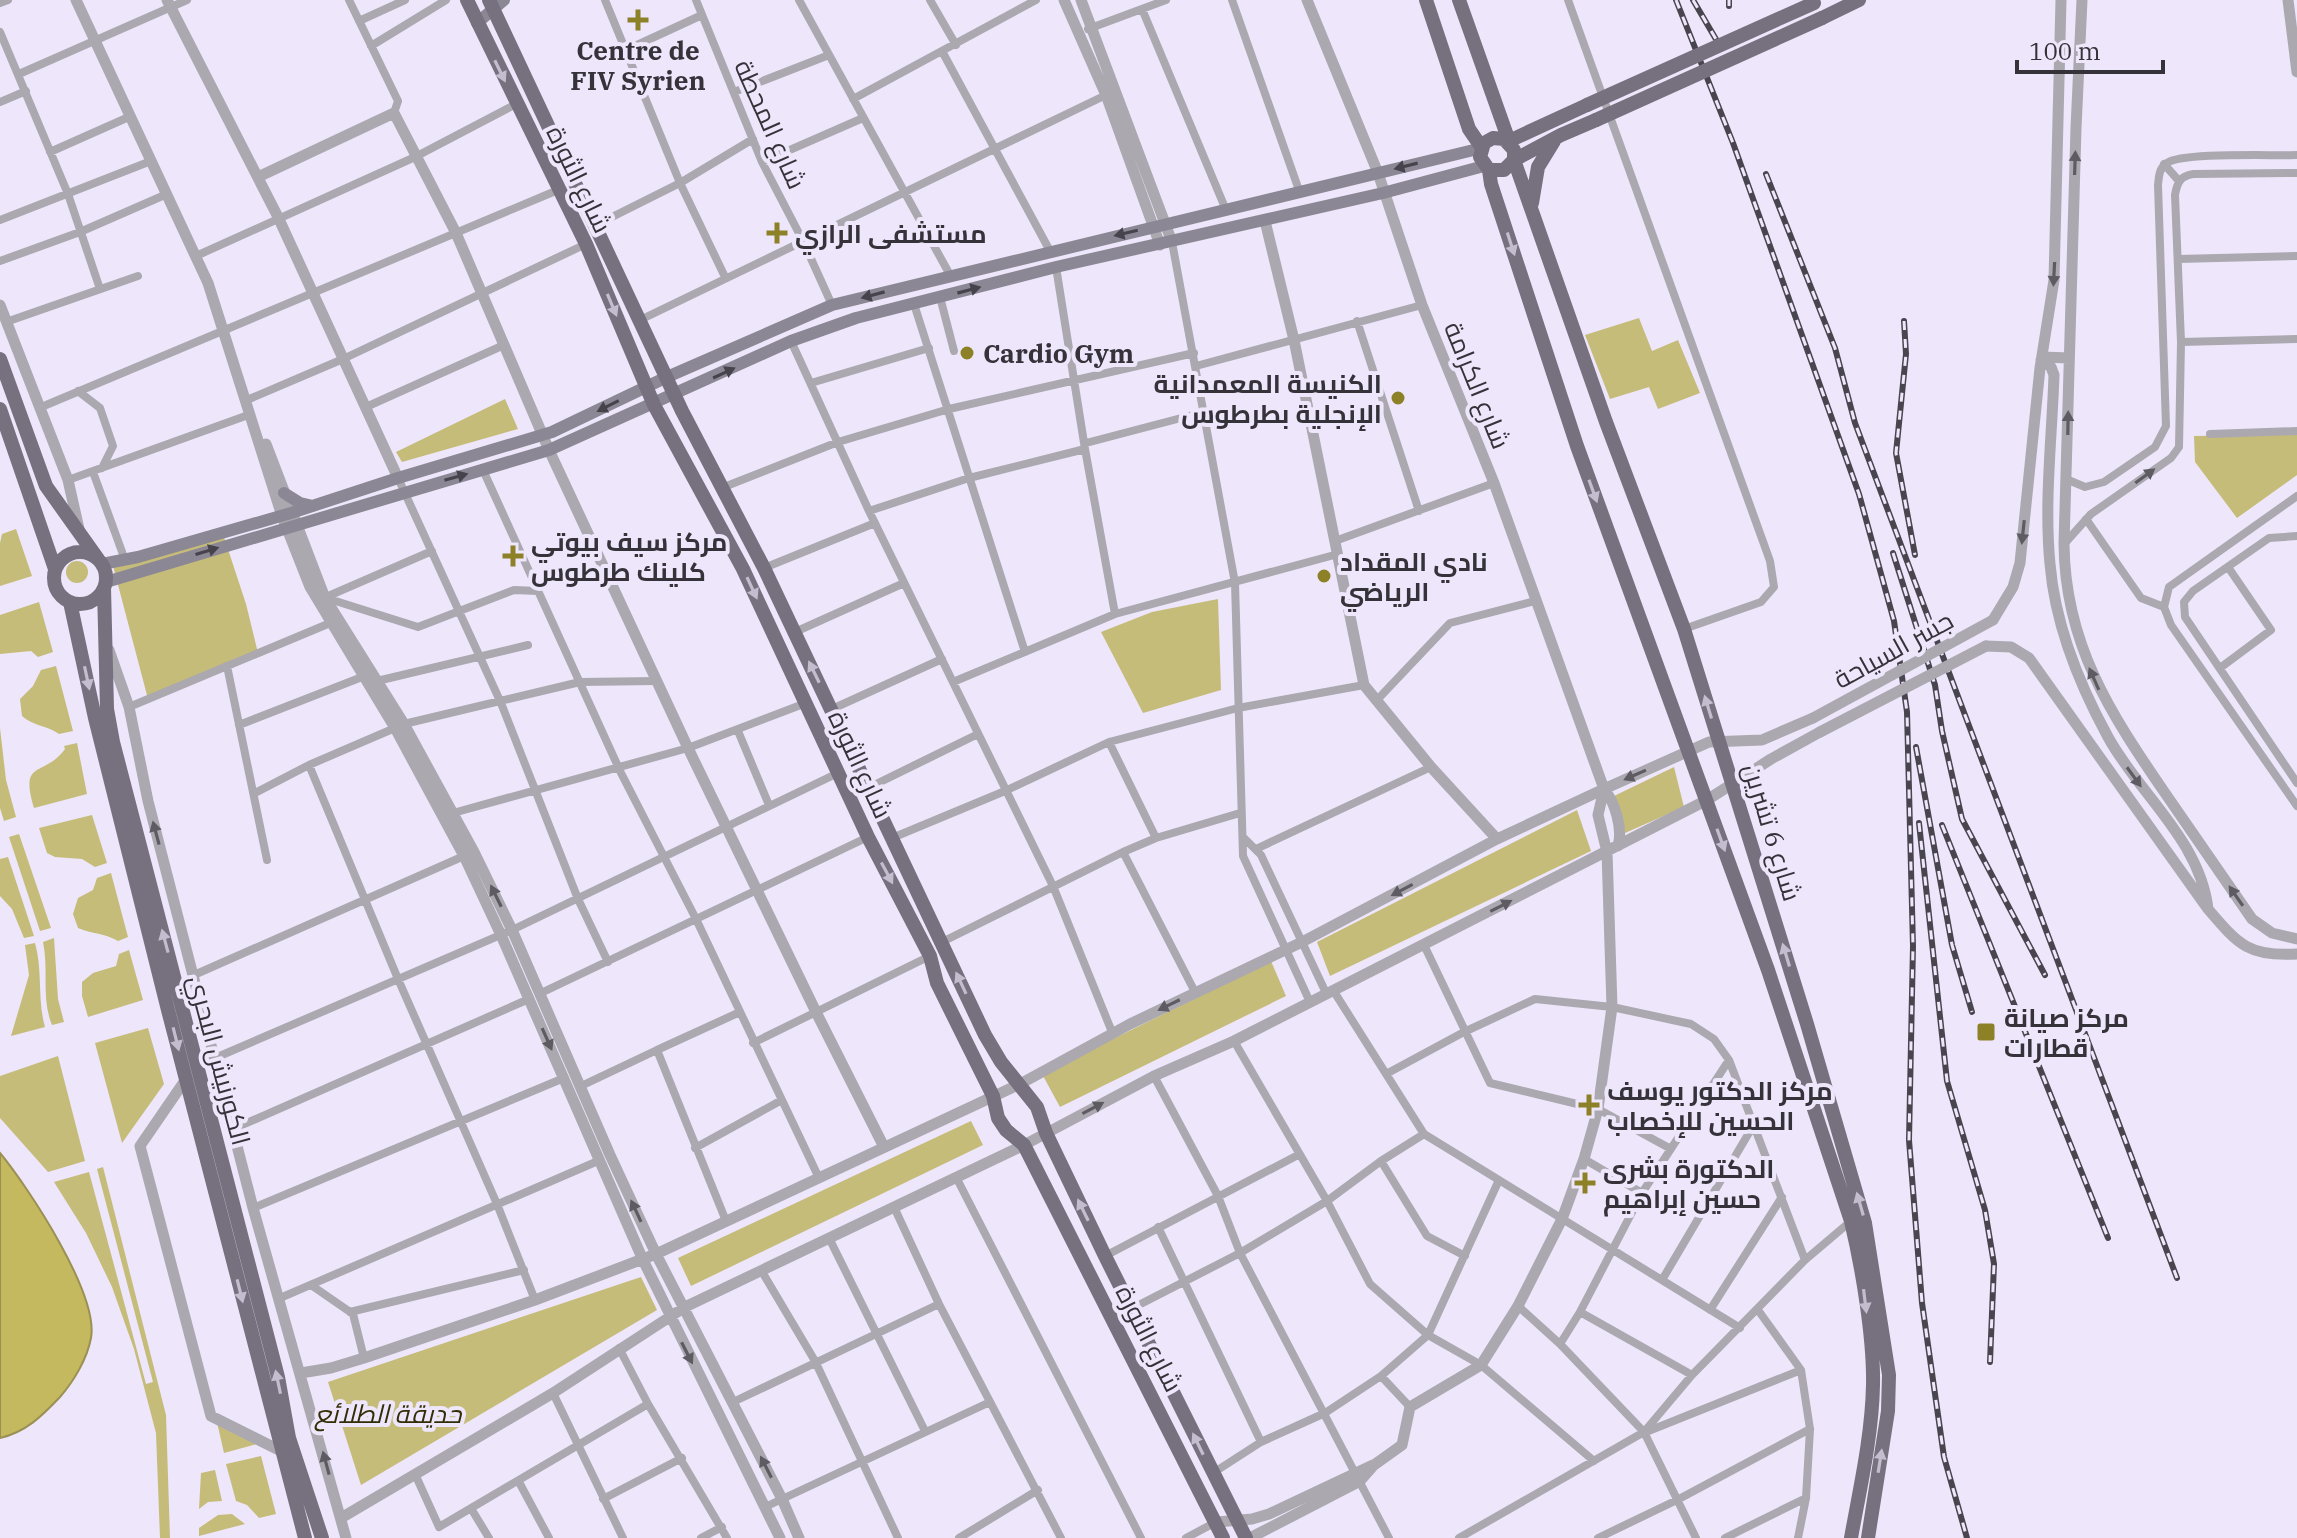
<svg xmlns="http://www.w3.org/2000/svg" width="2297" height="1538" font-family="'IBM Plex Serif',Cairo,serif">
	<style>
		.green { fill: #c5bc79 }
		.water { fill: #c5b95f; stroke: #9a9054; stroke-width: 2 }
		.lines { fill: none; stroke-linecap: round; stroke-linejoin: round }
		.minor { stroke: #aba8b0; stroke-width: 8 }
		.tertiary { stroke: #aba8b0; stroke-width: 11 }
		.secondary { stroke: #8c8794; stroke-width: 12 }
		.primary { stroke: #76707f; stroke-width: 14 }
		.rail-casing { stroke: #49454f; stroke-width: 6 }
		.rail { stroke: #eee6fb; stroke-width: 3; stroke-dasharray: 9; stroke-linecap: butt }
		.tertiary-bridge { stroke: #aba8b0; stroke-width: 11 }
		.primary-bridge { stroke: #76707f; stroke-width: 14 }
		.oneway { fill: #c4bdd0 }
		.oneway2 { fill: #5e5b63 }
		.oneway3 { fill: #46434c }
		.poi-dot { fill: #8d8128; stroke: #eee6fb; stroke-width: 3 }
		.labels { text-anchor: middle; dominant-baseline: central; stroke-width: 8; stroke-linejoin: round; paint-order: stroke }
		.poi-label { font-size: 26px; font-weight: bold; fill: #35323a; stroke: #eee6fb; text-anchor: start }
		.street-label { font-size: 26px; fill: #35323a; stroke: #eee6fb }
		.park-label { font-size: 26px; font-style: italic; fill: #322d05; stroke: #eee6fb }
	</style>
	<rect width="100%" height="100%" fill="#eee6fb"/>
	<!-- green -->
	<path class="green" d="M1639,318L1652,351L1678,340L1700,393L1658,409L1649,387L1610,399L1585,335Z
		M505,399L518,429L402,462L396,452Z
		M2297,434V475L2237,518L2195,462L2194,436Z
		M16,529L32,576L0,586V543L2,534Z
		M222,531L246,604L258,653L148,699L112,562Z
		M66 572a11 11 0 1 1 22 0a11 11 0 1 1-22 0Z
		M1218,599L1221,690L1143,713L1101,632L1152,612Z
		M39,602L53,652L38,657L31,651L0,654V615Z
		M56,666L73,731L59,734C46,725 33,726 22,716L20,699L33,686L41,670Z
		M0,728L6,780L16,817L4,821L0,808Z
		M77,743L87,794L34,808C19,758 44,778 65,749L64,746Z
		M1674,767L1684,807L1625,833L1614,796Z
		M1577,810L1591,851L1330,976L1317,942Z
		M92,815L107,863L95,867L82,859L55,857L47,853L39,828Z
		M19,834L51,928L40,931L9,837Z
		M8,857L34,936L24,938L12,909L0,896V859Z
		M111,873L128,937L118,941C105,933 92,934 78,928L73,914L78,898L93,890L97,878Z
		M54,938L58,999L64,1022L52,1025C41,999 49,970 43,942Z
		M35,943C43,971 37,999 45,1027L11,1036L29,975L25,945Z
		M129,950L143,1000L88,1017L82,996V982L93,973L116,966L119,954Z
		M1271,961L1286,996L1060,1107L1042,1074Z
		M148,1028L164,1084L122,1143L95,1043Z
		M58,1056L85,1161L48,1172L0,1118V1076Z
		M971,1121L983,1145L691,1286L678,1258Z
		M103,1167L166,1415L170,1538H160L156,1433L134,1349L112,1287L86,1233L54,1182L89,1172L146,1384L153,1382L97,1169Z
		M641,1277L657,1310L361,1485L328,1382Z
		M216,1418L264,1442L224,1453Z
		M261,1456L276,1514L259,1518L247,1505L236,1501L226,1464Z
		M215,1470L222,1501L208,1502L199,1509L201,1473Z
		M232,1514L245,1524L199,1536V1528L218,1515Z"/>
	<!-- water -->
	<path class="water" d="M0,1153C28,1187 99,1294 91,1338C87,1359 74,1381 60,1397C42,1416 26,1432 0,1438Z"/>
	<g class="lines">
		<!-- minor -->
		<path class="minor" d="M349,0L398,101L394,113
			M605,0L680,183L725,277
			M696,0L762,162L803,241L832,305
			M799,0L950,275
			M930,0L956,45
			M1232,0L1300,193
			M1568,0L1770,561L1774,587L1761,602L1684,629
			M0,3L8,0
			M1142,9L1226,210
			M359,21L405,0
			M1088,29L1166,0
			M0,32L68,194L100,289
			M371,46L446,0
			M624,51L702,15
			M943,53L1050,251
			M19,74L187,0
			M734,92L829,55
			M853,99L1036,0
			M0,102L26,91
			M50,152L131,116
			M762,162L863,118
			M2164,164L2179,181
			M0,220L151,161
			M594,226L680,183L753,139
			M1172,242L1235,583L1243,856L1310,1002
			M196,256L415,157L516,104
			M2178,259L2297,256
			M0,261L80,232L167,194
			M1056,267L1085,449L1115,614
			M940,297L954,351
			M914,304L1025,652
			M640,320L1106,95
			M1357,321L1419,511
			M6,322L138,276
			M791,341L869,511L1053,886L1112,1032
			M2181,342L2297,339
			M1196,366L1422,305
			M811,383L929,348
			M78,391L100,408L113,446L102,468
			M247,400L343,359L586,244
			M366,407L504,345
			M39,408L558,190
			M2210,434L2297,431
			M1086,443L1204,412
			M483,470L621,773L696,919L819,1178
			M93,472L125,560
			M398,478L501,703L578,899L608,962
			M2066,479L2085,487L2104,482L2155,447L2166,426L2158,185C2159,176 2159,168 2167,163C2182,152 2273,156 2297,155
			M68,480L251,414
			M724,487L838,442L949,409L1194,353
			M2297,496L2169,587L2164,607L2171,625L2297,806
			M869,511L969,478L1085,449
			M2086,519L2141,598L2164,607
			M2297,536L2269,538L2193,591L2184,602L2185,617L2297,783
			M1335,541L1494,483
			M2065,543L2091,514L2171,458L2179,447L2181,342L2175,195C2177,183 2180,176 2193,174L2297,173
			M764,568L875,523
			M326,597L432,551
			M326,598L418,627L514,590L538,591
			M795,632L904,583
			M227,666L267,860
			M2220,668L2271,630L2228,567
			M377,681L528,645
			M953,682L1115,614L1338,554
			M1377,700L1450,623L1535,601
			M129,707L335,621
			M832,709L942,659
			M404,724L580,682L657,681
			M239,725L362,677
			M738,731L769,805
			M1109,742L1156,838
			M309,765L398,979L497,1204L535,1300
			M868,788L978,734
			M255,793L309,765L395,728
			M453,813L688,748L806,703
			M892,838L1005,791L1109,742L1238,708L1364,685
			M1244,838L1261,855L1326,993
			M1256,849L1431,767
			M1123,852L1195,992
			M942,942L1123,852L1156,838L1240,813
			M1424,945L1490,1083L1598,1109L1671,1149
			M194,975L464,856
			M1333,990L1424,1134L1740,1328
			M541,993L868,837
			M1234,1041L1327,1201L1370,1284L1428,1335L1481,1365L1594,1461
			M753,1043L930,956
			M215,1058L512,930L838,773
			M1386,1074L1464,1032L1535,999L1612,1007L1691,1024L1714,1039L1729,1060L1805,1260
			M1154,1076L1218,1196L1240,1253L1389,1538
			M581,1086L657,1050
			M233,1129L529,999
			M695,1148L780,1101
			M1584,1159L1642,1193
			M1381,1161L1427,1236L1465,1256
			M956,1177L1141,1538
			M894,1207L939,1304L1061,1538
			M253,1208L564,1078
			M726,1221L657,1050L740,1012
			M1158,1227L1261,1442
			M829,1238L925,1431
			M1105,1256L1298,1155
			M761,1270L815,1361L898,1538
			M1662,1280L1753,1126
			M311,1285L353,1314L364,1358
			M280,1298L598,1161
			M1518,1306L1560,1344L1644,1432L1696,1538
			M1131,1309L1240,1253L1327,1201L1381,1161L1424,1134
			M1710,1310L1782,1197
			M1758,1310L1801,1370L1810,1429L1806,1498L1798,1538
			M350,1312L524,1270
			M1580,1312L1692,1375
			M1560,1344L1580,1312L1642,1193L1729,1060
			M619,1348L648,1404L727,1538
			M1381,1376L1410,1407
			M553,1393L623,1538
			M733,1402L939,1304
			M1646,1432L1801,1370
			M1213,1473L1261,1442L1325,1413L1381,1376L1428,1335L1499,1180
			M415,1474L439,1527L648,1404
			M519,1482L549,1538
			M603,1499L682,1458
			M765,1507L990,1402
			M472,1510L489,1538
			M701,1538L722,1527
			M959,1538L1038,1490
			M1186,1538L1216,1522
			M1459,1538L1644,1432L1692,1375L1805,1260L1851,1221
			M1598,1538L1677,1500L1810,1429
			M1725,1538L1806,1498"/>
		<!-- tertiary -->
		<path class="tertiary" d="M76,0L208,283L282,516L310,587L395,728L464,856L501,935L643,1260L780,1538
			M167,0L278,217L398,478
			M1064,0L1106,95L1160,245
			M1081,0L1172,242
			M1307,0L1378,173L1422,305L1494,483L1604,789C1615,802 1623,829 1618,846
			M2082,0L2076,128L2064,544C2065,644 2110,713 2165,793C2194,835 2223,877 2252,919L2272,933L2297,939
			M2288,0L2297,72
			M258,177L394,113L456,233L549,450L688,748L816,1012L884,1147
			M1265,221L1294,340L1364,685L1431,767L1497,839
			M0,305L68,480L79,529
			M2042,357L2069,358
			M2041,360L2051,367L2054,375C2052,437 2044,502 2050,564C2055,624 2079,684 2108,737C2139,794 2200,840 2208,909
			M266,444L325,598L404,724L474,852L512,930L610,1155L656,1254L782,1499L799,1538
			M1993,620L2013,587L2020,563L2040,368L2054,280L2061,0
			M1986,646L2011,647L2029,658L2208,909C2238,944 2248,957 2297,954
			M109,650L129,707L148,801L253,1208L346,1538
			M186,1079L140,1146L211,1416L281,1451
			M301,1373L331,1368L364,1358L535,1300L656,1254L1020,1084L1130,1024L1302,942L1497,839L1604,789L1709,742L1762,740L1813,718
			M341,1518L553,1393L685,1307L1024,1145L1154,1076L1234,1041L1707,800L1771,759L1820,732
			M1217,1522L1252,1519L1269,1514L1373,1465
			M1250,1538L1360,1481L1374,1465L1402,1445L1410,1407L1481,1365L1518,1306L1562,1219L1584,1159L1598,1109L1612,1007L1607,852L1598,815L1604,789"/>
		<!-- secondary -->
		<path class="secondary" d="M477,23L504,0
			M284,493L300,503L313,506
			M102,564L138,557L291,513L398,478L552,432L667,377L832,305L1482,148
			M106,582L549,450L791,341L856,318L1056,267L1383,193L1484,166"/>
		<!-- primary -->
		<path class="primary" d="M467,0L586,244L654,405L743,569L868,837L930,956L937,983L993,1096L998,1118L1006,1130L1024,1145L1223,1538
			M489,0L682,411L764,568L985,1035L1001,1062L1037,1107L1046,1133L1105,1256L1246,1538
			M1426,0L1469,129L1482,148
			M1459,0L1509,141L1587,105
			M1822,18L1859,0
			M1596,120L1561,135L1514,160L1504,170H1489L1480,157L1484,143L1493,138L1504,139L1514,150V160L1606,422L1684,629L1807,1024L1865,1223L1889,1375L1888,1411L1868,1538
			M1489,170L1491,184L1577,446L1768,970L1851,1221C1862,1267 1874,1338 1873,1385C1872,1436 1860,1488 1851,1538
			M1532,203L1538,167L1554,141
			M0,359L46,486L98,559
			M0,409L55,569
			M54 578a26 26 0 1 1 52 0a26 26 0 1 1-52 0Z
			M104,588L107,709L113,742L278,1377L289,1438L322,1538
			M70,602L95,718L168,1010L305,1538"/>
		<defs>
			<path id="rail" d="M1676,0L1733,143L1859,494L1894,621L1907,712L1913,946L1909,1140L1922,1303L1944,1457L1967,1538
				M1693,0L1717,41
				M1729,0V6
				M1766,174L1835,348L1855,423L2177,1278
				M1904,321L1906,354L1896,453L1915,555
				M1893,553L1935,685L1942,731L1962,819L2045,975
				M1916,747L1952,945L1972,1012
				M1919,823L1947,1081L1985,1210L1994,1264L1990,1362
				M1942,825L2108,1238"/>
		</defs>
		<!-- rail casing -->
		<use href="#rail" class="rail-casing"/>
		<!-- rail -->
		<use href="#rail" class="rail"/>
		<!-- tertiary-bridge -->
		<path class="tertiary-bridge" d="M1813,718L1993,620
			M1820,732L1986,646"/>
		<!-- primary-bridge -->
		<path class="primary-bridge" d="M1587,105L1814,3
			M1596,120L1822,18"/>
	</g>
	<!-- one-way arrows -->
	<defs><path id="oneway-solid" d="M-6-.8H1V-3.2L6.5 0L1 3.2V.8H-6Z" transform="scale(2)"/></defs>
	<g class="oneway">
		<use href="#oneway-solid" transform="translate(500 71) rotate(64)"/>
		<use href="#oneway-solid" transform="translate(1511 244) rotate(72)"/>
		<use href="#oneway-solid" transform="translate(612 305) rotate(67)"/>
		<use href="#oneway-solid" transform="translate(1593 491) rotate(70)"/>
		<use href="#oneway-solid" transform="translate(752 588) rotate(65)"/>
		<use href="#oneway-solid" transform="translate(814 672) rotate(-116)"/>
		<use href="#oneway-solid" transform="translate(87 678) rotate(78)"/>
		<use href="#oneway-solid" transform="translate(1708 707) rotate(-107)"/>
		<use href="#oneway-solid" transform="translate(1721 840) rotate(70)"/>
		<use href="#oneway-solid" transform="translate(887 873) rotate(62)"/>
		<use href="#oneway-solid" transform="translate(165 941) rotate(-105)"/>
		<use href="#oneway-solid" transform="translate(1786 955) rotate(-107)"/>
		<use href="#oneway-solid" transform="translate(961 983) rotate(-115)"/>
		<use href="#oneway-solid" transform="translate(176 1039) rotate(76)"/>
		<use href="#oneway-solid" transform="translate(1860 1204) rotate(-106)"/>
		<use href="#oneway-solid" transform="translate(1083 1210) rotate(-116)"/>
		<use href="#oneway-solid" transform="translate(240 1291) rotate(76)"/>
		<use href="#oneway-solid" transform="translate(1865 1301) rotate(83)"/>
		<use href="#oneway-solid" transform="translate(278 1382) rotate(-102)"/>
		<use href="#oneway-solid" transform="translate(1198 1444) rotate(-116)"/>
		<use href="#oneway-solid" transform="translate(1880 1461) rotate(-81)"/>
	</g>
	<g class="oneway2">
		<use href="#oneway-solid" transform="translate(2075 163) rotate(-88)"/>
		<use href="#oneway-solid" transform="translate(2054 274) rotate(93)"/>
		<use href="#oneway-solid" transform="translate(2068 423) rotate(-89)"/>
		<use href="#oneway-solid" transform="translate(2145 476) rotate(-36)"/>
		<use href="#oneway-solid" transform="translate(2023 532) rotate(96)"/>
		<use href="#oneway-solid" transform="translate(2094 679) rotate(-114)"/>
		<use href="#oneway-solid" transform="translate(1635 775) rotate(156)"/>
		<use href="#oneway-solid" transform="translate(2134 777) rotate(54)"/>
		<use href="#oneway-solid" transform="translate(156 833) rotate(-105)"/>
		<use href="#oneway-solid" transform="translate(1402 890) rotate(152)"/>
		<use href="#oneway-solid" transform="translate(496 896) rotate(-116)"/>
		<use href="#oneway-solid" transform="translate(2236 896) rotate(-125)"/>
		<use href="#oneway-solid" transform="translate(1501 906) rotate(-27)"/>
		<use href="#oneway-solid" transform="translate(1169 1005) rotate(154)"/>
		<use href="#oneway-solid" transform="translate(547 1039) rotate(66)"/>
		<use href="#oneway-solid" transform="translate(1093 1108) rotate(-28)"/>
		<use href="#oneway-solid" transform="translate(636 1211) rotate(-115)"/>
		<use href="#oneway-solid" transform="translate(687 1353) rotate(63)"/>
		<use href="#oneway-solid" transform="translate(326 1463) rotate(-105)"/>
		<use href="#oneway-solid" transform="translate(766 1467) rotate(-117)"/>
	</g>
	<g class="oneway3">
		<use href="#oneway-solid" transform="translate(1406 166) rotate(166)"/>
		<use href="#oneway-solid" transform="translate(1126 233) rotate(167)"/>
		<use href="#oneway-solid" transform="translate(969 290) rotate(-15)"/>
		<use href="#oneway-solid" transform="translate(873 295) rotate(165)"/>
		<use href="#oneway-solid" transform="translate(724 373) rotate(-25)"/>
		<use href="#oneway-solid" transform="translate(608 406) rotate(153)"/>
		<use href="#oneway-solid" transform="translate(456 477) rotate(-16)"/>
		<use href="#oneway-solid" transform="translate(207 551) rotate(-17)"/>
	</g>
	<!-- markers -->
	<g class="poi-dot">
		<path d="M634 8h8v8h8v8h-8v8h-8v-8h-8v-8h8z"/>
		<path d="M773 221h8v8h8v8h-8v8h-8v-8h-8v-8h8z"/>
		<circle cx="967" cy="353" r="8"/>
		<circle cx="1398" cy="398" r="8"/>
		<path d="M509 544h8v8h8v8h-8v8h-8v-8h-8v-8h8z"/>
		<circle cx="1324" cy="576" r="8"/>
		<rect x="1976" y="1022" width="20" height="20" rx="4"/>
		<path d="M1585 1093h8v8h8v8h-8v8h-8v-8h-8v-8h8z"/>
		<path d="M1581 1171h8v8h8v8h-8v8h-8v-8h-8v-8h8z"/>
	</g>
	<g class="labels">
		<!-- poi labels -->
		<g class="poi-label">
			<text x="638" y="50" text-anchor="middle">Centre de<tspan x="638" dy="30">FIV Syrien</tspan></text>
			<text x="795" y="233">مستشفى الرازي</text>
			<text x="983" y="353">Cardio Gym</text>
			<text x="1382" y="383" text-anchor="end">الكنيسة المعمدانية<tspan x="1382" dy="30">الإنجلية بطرطوس</tspan></text>
			<text x="531" y="541">مركز سيف بيوتي<tspan x="531" dy="30">كلينك طرطوس</tspan></text>
			<text x="1340" y="561">نادي المقداد<tspan x="1340" dy="30">الرياضي</tspan></text>
			<text x="2004" y="1017">مركز صيانة<tspan x="2004" dy="30">قطارات</tspan></text>
			<text x="1607" y="1090">مركز الدكتور يوسف<tspan x="1607" dy="30">الحسين للإخصاب</tspan></text>
			<text x="1603" y="1168">الدكتورة بشرى<tspan x="1603" dy="30">حسين إبراهيم</tspan></text>
		</g>
		<!-- street labels -->
		<g class="street-label">
			<text transform="translate(771 124) rotate(66)">شارع المحطة</text>
			<text transform="translate(580 179) rotate(64)">شارع الثورة</text>
			<text transform="translate(1478 385) rotate(68)">شارع الكرامة</text>
			<text transform="translate(1893 649) rotate(-29)">جسر السياحة</text>
			<text transform="translate(861 764) rotate(65)">شارع الثورة</text>
			<text transform="translate(1773 832) rotate(73)">شارع 6 تشرين</text>
			<text transform="translate(220 1060) rotate(75)">الكورنيش البحري</text>
			<text transform="translate(1150 1338) rotate(63)">شارع الثورة</text>
		</g>
		<!-- park labels -->
		<g class="park-label">
			<text x="388" y="1413">حديقة الطلائع</text>
		</g>
	</g>
	<!-- scale -->
	<path d="M2017 60v12h146v-12" fill="none" stroke="#35323a" stroke-width="4"/>
	<text x="2029" y="60" font-size="24" fill="#35323a" stroke="#eee6fb" stroke-width="6" paint-order="stroke">100 m</text>
</svg>
